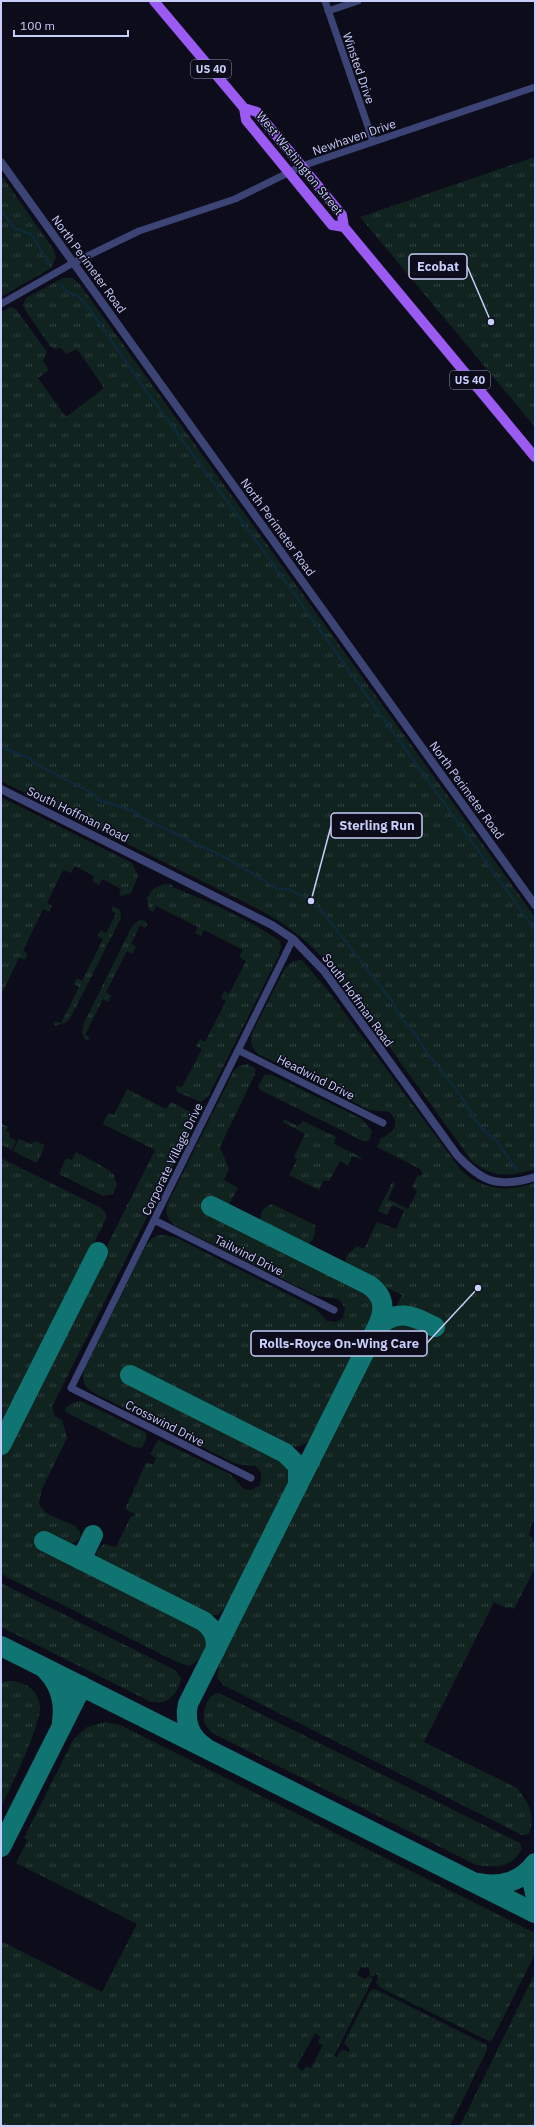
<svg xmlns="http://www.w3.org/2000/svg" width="536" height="2127" font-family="'IBM Plex Sans',sans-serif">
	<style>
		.grass { fill: url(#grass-tufts); fill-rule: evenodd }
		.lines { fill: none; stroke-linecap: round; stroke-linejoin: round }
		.stream { stroke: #0f293b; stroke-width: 2.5 }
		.taxiway { stroke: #107472; stroke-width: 20 }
		.minor { stroke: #3b4475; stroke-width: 7 }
		.tertiary { stroke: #3b4475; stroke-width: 8 }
		.primary { stroke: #9b5af1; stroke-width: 10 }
		.labels { text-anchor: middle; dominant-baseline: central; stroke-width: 3; stroke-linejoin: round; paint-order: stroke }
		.shield { fill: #0c0c1a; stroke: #9093b7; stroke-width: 1 }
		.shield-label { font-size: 11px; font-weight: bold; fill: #c9cdfa }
		.street-label { font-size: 12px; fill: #c9cdfa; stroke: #0c0c1a }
		.leader { fill: none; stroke: #c9cdfa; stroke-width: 1.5 }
		.callout-dot { fill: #c9cdfa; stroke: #0c0c1a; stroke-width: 1.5 }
		.callout { fill: #0c0c1a; stroke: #c9cdfa; stroke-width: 1.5 }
		.callout-label { font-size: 13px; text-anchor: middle; font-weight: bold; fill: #c9cdfa }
	</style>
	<defs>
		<pattern id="grass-tufts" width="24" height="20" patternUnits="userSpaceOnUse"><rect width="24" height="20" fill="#10231f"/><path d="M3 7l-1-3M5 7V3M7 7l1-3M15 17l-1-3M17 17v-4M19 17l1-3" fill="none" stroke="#314240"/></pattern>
	</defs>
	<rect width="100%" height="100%" fill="#0c0c1a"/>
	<!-- grass -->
	<path class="grass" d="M535,157V427L360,217Z
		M1,175L54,250L56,257L51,268L1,297Z
		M63,278H73L81,286L535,917V1169C511,1177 491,1178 471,1160L335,972C313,944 287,924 256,908L1,781V312L11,307L16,309L47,352L43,361L49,370L38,378L66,417L104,388L77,349L66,354L61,348L55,349L50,346L25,310L23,305L26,298Z
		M1,797L132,863L138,876L131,893L122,896L119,894L121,889L102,879L99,885L92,881L94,876L75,866L71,873L63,870L47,903L52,906L49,912L43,909L23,951L28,954L25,960L19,958L1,995Z
		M164,884L173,885L172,887C209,901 248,919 280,941L281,947L278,957L209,1095L201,1102L177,1092L176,1086L182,1087L202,1049L196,1046L200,1039L205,1042L226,1001L221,998L224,991L229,994L246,961L239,957L243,950L204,930L201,936L195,933L198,927L156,906L153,912L149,909L147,898L153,889Z
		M113,906L120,910L121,918L72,1015L67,1022L56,1026L54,1024L55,1021L61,1023L79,987L74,984L77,978L82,981L103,939L97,936L101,930L106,933L116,914L111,910Z
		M139,920L146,921L147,925L145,928L140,925L131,944L136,947L132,954L127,951L106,992L111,996L108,1002L103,999L85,1035L90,1038L86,1041L82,1033L84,1023L132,926Z
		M302,960L330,993L461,1170C483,1191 507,1192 535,1183V1520L531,1525L529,1535L533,1538V1541L535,1543V1568L514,1609L509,1607L508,1609L494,1602L424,1742L517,1788C528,1803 536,1812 529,1834L522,1835L223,1685L217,1678L220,1659L402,1295L345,1267L346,1256L357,1246L364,1249L377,1222L396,1229L404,1211L392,1205L387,1215L378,1211L392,1182L395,1184L388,1199L408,1209L417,1191L412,1187L418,1175L421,1176L423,1173L420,1169L377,1147L381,1138C393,1133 402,1123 389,1112L369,1110L260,1055C252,1050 249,1042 252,1033L285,968L293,961Z
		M247,1064L255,1068V1074L220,1147L229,1169L224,1180L238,1188L227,1208L212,1200L206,1211L350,1283C363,1296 376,1291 372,1315L311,1439C292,1455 291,1442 272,1439L127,1368L122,1378L266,1450C280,1464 291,1458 289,1482L227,1606L217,1615H206L101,1564L97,1558L96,1552L104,1544L116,1547L131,1516L134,1517L135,1514L125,1509L146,1463L153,1464L156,1458L150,1454L158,1440L230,1474L244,1489L250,1490L259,1486C263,1478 262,1471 255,1466L236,1464L94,1393C83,1387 81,1379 85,1367L147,1244C155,1232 165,1234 177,1238L315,1308L327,1321L336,1322L343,1318L345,1308L339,1299L317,1296L176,1226C168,1221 164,1213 168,1203L233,1072L239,1066Z
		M265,1074L272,1075L362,1119L372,1131L370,1139L365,1142L260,1090L258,1086Z
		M127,1089L166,1109L171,1102L191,1112L195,1121L52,1407L55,1416L62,1420L67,1438L42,1489L39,1503C44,1518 65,1519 76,1527C88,1538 73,1544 66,1546L44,1535L39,1546L183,1618C191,1628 218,1632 203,1653C199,1658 196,1664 189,1666L177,1662L1,1574V1457L155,1150L103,1124L108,1113L114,1115Z
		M284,1119L298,1126L303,1121L336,1137L334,1144L361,1157V1159L352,1156L348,1166L340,1161L329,1181L324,1180L319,1190L289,1175L297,1159L294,1157L305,1134L283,1122Z
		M1,1123L8,1127L6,1131L10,1133L9,1137L16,1141L12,1150L1,1145Z
		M19,1139L31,1144L35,1141L45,1145L37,1163L13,1151Z
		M76,1152L109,1170L114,1175L117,1185L113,1194L103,1196L59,1174L66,1158L72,1160Z
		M1,1158L101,1208L105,1212L107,1217L1,1430Z
		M272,1204L315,1225C316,1236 313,1242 304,1247L261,1226C260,1214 260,1209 272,1204Z
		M81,1401L145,1432L147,1437L142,1448L133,1447L66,1412L65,1408L74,1402Z
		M1,1583L175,1670L181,1678C181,1686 172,1700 163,1702C159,1703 154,1702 151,1702L1,1627Z
		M9,1681C24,1681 37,1689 40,1705C42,1723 10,1789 1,1807V1682Z
		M219,1693L520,1843L522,1849C509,1870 495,1867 476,1865L212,1733C209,1729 204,1725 204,1719C203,1709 208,1694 219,1693Z
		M105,1722L120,1725L535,1933V1954L492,2040L489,2041L379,1987L376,1983L378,1975L375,1974L373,1977L370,1976L369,1968L367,1967L365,1968L361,1967L357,1975L365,1979L368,1976L373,1979L334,2056L337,2057L339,2052L343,2050L349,2052L350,2050L344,2043L370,1991L375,1989L487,2045V2050L450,2126H1V1941L102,1992L137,1924L16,1863L28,1840L24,1838L73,1740L87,1727ZM315,2033L320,2037L318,2043L323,2045L311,2068L307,2066L302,2071L297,2066Z
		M535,1973V2122L533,2126H460Z"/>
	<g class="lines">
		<!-- stream -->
		<path class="stream" d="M1,210L14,228L31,234L49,263
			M61,285L66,291L78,296L88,307L144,388L244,524L535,930
			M1,747L29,758L36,764L94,794L98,800L134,811L143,818L228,859L278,889H289L311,901L321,910L392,1001L400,1017L416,1035L430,1057L453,1085L470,1110L473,1117L485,1132L495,1139L517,1170"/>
		<!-- taxiway -->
		<path class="taxiway" d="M376,1329C396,1307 413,1316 435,1327
			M130,1375L285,1453L298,1466V1485
			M1,1445L98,1252
			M44,1541L203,1621C213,1628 218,1638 215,1651
			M81,1560L93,1535
			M1,1646L535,1913
			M44,1668C60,1683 65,1701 62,1722
			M206,1748C190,1737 184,1723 188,1704L376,1329C385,1312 386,1297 369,1285L211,1206
			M1,1847L82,1686
			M535,1866L533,1884L535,1893
			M479,1883C500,1888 522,1881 535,1863"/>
		<!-- minor -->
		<path class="minor" d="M325,1L373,141
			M328,11L358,1
			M1,304L73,263L139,231L235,199L302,166L535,87
			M238,1050L383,1123
			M154,1220L334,1310
			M251,1478L71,1388L293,939"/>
		<!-- tertiary -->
		<path class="tertiary" d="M1,162L535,905
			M1,789L272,925L293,939L324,971L457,1155C483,1183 498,1188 535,1177"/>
		<!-- primary -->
		<path class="primary" d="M154,1L244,108L246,120L332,225L344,227
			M244,108L257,112L342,215L344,227L535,457"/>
	</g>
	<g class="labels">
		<!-- shield labels -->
		<g class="shield">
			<rect x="191" y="60" width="40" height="18" rx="3"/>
			<rect x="450" y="371" width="40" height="18" rx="3"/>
		</g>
		<g class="shield-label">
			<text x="211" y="69">US 40</text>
			<text x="470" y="380">US 40</text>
		</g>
		<!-- street labels -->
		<g class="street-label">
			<text transform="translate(359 68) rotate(71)">Winsted Drive</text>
			<text transform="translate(354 137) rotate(-19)">Newhaven Drive</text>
			<text transform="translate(300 163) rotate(51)">West Washington Street</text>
			<text transform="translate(89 264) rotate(54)">North Perimeter Road</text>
			<text transform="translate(278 527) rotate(54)">North Perimeter Road</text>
			<text transform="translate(467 790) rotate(54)">North Perimeter Road</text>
			<text transform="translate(78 814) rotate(26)">South Hoffman Road</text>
			<text transform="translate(358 1000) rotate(54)">South Hoffman Road</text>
			<text transform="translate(316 1077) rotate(27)">Headwind Drive</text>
			<text transform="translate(172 1159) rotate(-64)">Corporate Village Drive</text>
			<text transform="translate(249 1255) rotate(27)">Tailwind Drive</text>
			<text transform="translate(165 1423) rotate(27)">Crosswind Drive</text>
		</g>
	</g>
	<!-- callouts -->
	<path class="leader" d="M491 322L467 266M311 901L331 826M478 1288L427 1343"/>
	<g class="callout-dot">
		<circle cx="491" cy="322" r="4"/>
		<circle cx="311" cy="901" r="4"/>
		<circle cx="478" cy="1288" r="4"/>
	</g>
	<g class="callout">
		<rect x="409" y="254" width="58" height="25" rx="4"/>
		<rect x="331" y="813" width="91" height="25" rx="4"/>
		<rect x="251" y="1331" width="176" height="25" rx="4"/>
	</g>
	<g class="callout-label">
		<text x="438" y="271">Ecobat</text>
		<text x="377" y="830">Sterling Run</text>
		<text x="339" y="1348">Rolls-Royce On-Wing Care</text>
	</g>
	<!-- border -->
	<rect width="536" height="2127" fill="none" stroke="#c9cdfa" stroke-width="4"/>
	<!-- scale -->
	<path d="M14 30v6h114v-6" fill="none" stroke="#c9cdfa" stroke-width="2"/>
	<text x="20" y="30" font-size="12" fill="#c9cdfa" stroke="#0c0c1a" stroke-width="3" paint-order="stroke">100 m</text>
</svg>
